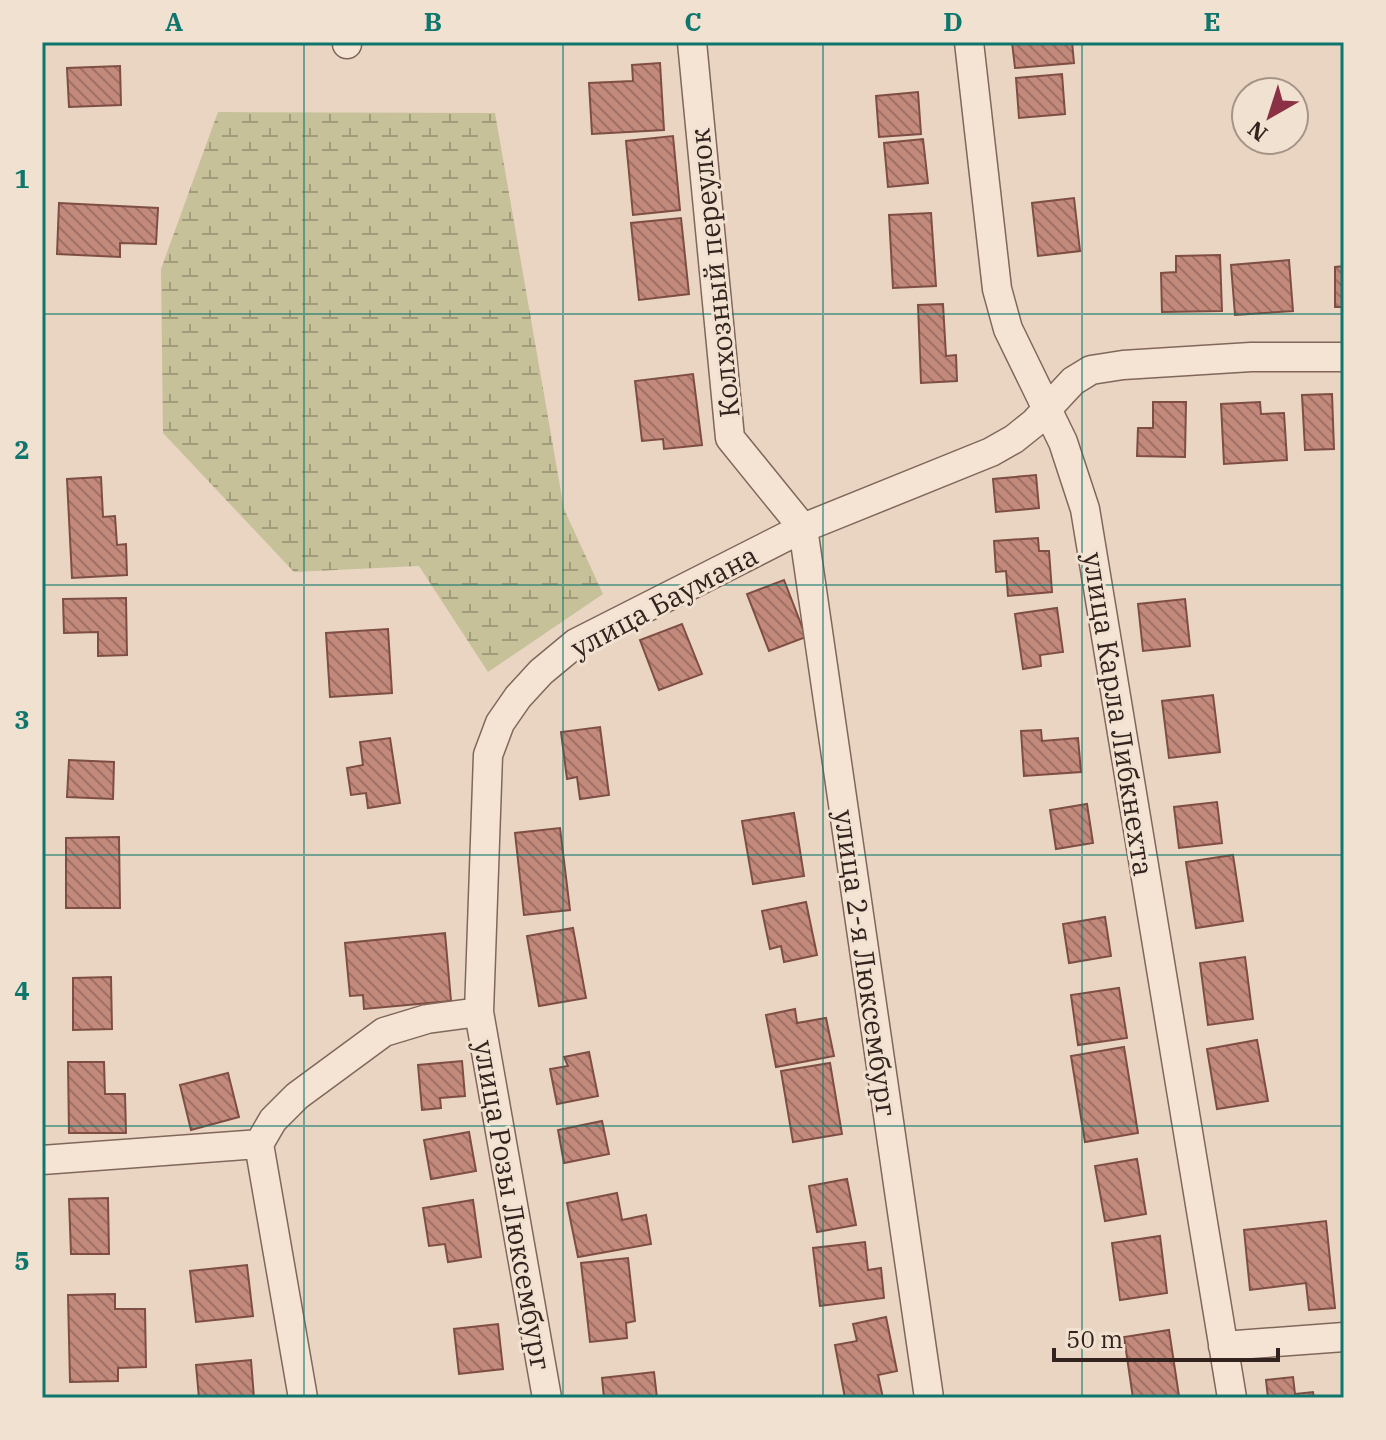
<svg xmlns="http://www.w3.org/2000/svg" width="1386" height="1440" font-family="'IBM Plex Serif',serif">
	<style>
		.wetland { fill: url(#wetland-marsh) }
		.building { fill: url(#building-back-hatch); stroke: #7e4e44; stroke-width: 2 }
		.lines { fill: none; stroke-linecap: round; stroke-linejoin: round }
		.street-casing { stroke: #81675b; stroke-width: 31 }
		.street { stroke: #f5e4d4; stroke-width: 28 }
		.grid { fill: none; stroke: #0f766e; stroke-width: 2; stroke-opacity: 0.55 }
		.labels { text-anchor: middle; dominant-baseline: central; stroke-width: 6; stroke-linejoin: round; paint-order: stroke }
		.street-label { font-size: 28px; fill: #32231e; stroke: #f1e1d1 }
		.neatline { fill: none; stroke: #0f766e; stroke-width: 3 }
		.grid-label { font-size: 26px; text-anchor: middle; font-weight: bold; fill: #0f766e }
	</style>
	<defs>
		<pattern id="wetland-marsh" width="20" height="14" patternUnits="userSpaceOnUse" patternTransform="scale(2)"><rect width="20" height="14" fill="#c6c198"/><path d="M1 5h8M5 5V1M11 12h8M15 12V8" fill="none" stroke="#a19c7b"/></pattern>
		<pattern id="building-back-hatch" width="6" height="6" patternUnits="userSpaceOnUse" patternTransform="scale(2)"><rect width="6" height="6" fill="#c38a7c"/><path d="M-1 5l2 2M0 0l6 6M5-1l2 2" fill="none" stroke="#9f7065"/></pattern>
	</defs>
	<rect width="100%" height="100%" fill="#e9d5c2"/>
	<!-- wetland -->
	<path class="wetland" d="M218,112L495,113L564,509L603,594L488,672L419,566L294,572L163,433L161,269Z"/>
	<!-- building -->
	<path class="building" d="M1012,42H1072L1074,63L1015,68Z
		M660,63L664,130L592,134L589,83L633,81L632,65Z
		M120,66L121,105L69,107L67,68Z
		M1062,74L1065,114L1019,118L1016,78Z
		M918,92L921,134L879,137L876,96Z
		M673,136L680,210L633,215L626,141Z
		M923,139L928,183L888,187L884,143Z
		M1074,198L1080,251L1038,256L1032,203Z
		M59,203L158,208L156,244L120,243V257L57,254Z
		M931,213L936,286L893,288L889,215Z
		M681,218L689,294L639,300L631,223Z
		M1220,255L1222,311L1162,312L1161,273L1176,272V256Z
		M1289,260L1293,311L1235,315L1231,265Z
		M1344,266V307H1335V267Z
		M943,304L946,356L956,355L957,381L921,383L918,305Z
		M693,374L702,445L664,449L663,439L642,441L635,381Z
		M1332,394L1334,449L1305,450L1302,395Z
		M1153,402H1186L1185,457L1137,456L1138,428H1153Z
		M1260,402L1261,414L1284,413L1287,460L1224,464L1221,404Z
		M1036,475L1039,508L996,512L993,479Z
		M101,477L103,517L115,516L117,545L126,544L127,575L72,578L67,479Z
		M1038,538L1039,551H1049L1052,592L1008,596L1006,571L996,572L994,541Z
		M784,580L806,637L769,651L747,594Z
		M126,598L127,655L98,656V632L64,633L63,599Z
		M1185,599L1190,646L1143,651L1138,604Z
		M1057,608L1063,652L1040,655L1041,666L1023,669L1015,614Z
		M682,624L702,674L659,690L640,640Z
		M388,629L392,693L330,697L326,633Z
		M1213,695L1220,752L1169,758L1162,701Z
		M600,727L609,795L580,799L577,777L567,779L561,732Z
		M1041,730L1042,741L1078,738L1081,772L1024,776L1021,731Z
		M390,738L400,803L368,808L366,793L351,795L347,768L363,765L360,742Z
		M69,760L114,762L113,799L67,797Z
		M1217,802L1222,843L1179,848L1174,807Z
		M1087,804L1093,843L1056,849L1050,810Z
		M794,813L804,876L753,884L742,821Z
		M560,828L570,910L524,915L515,833Z
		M119,837L120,908H66V838Z
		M1233,855L1243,921L1196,928L1186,862Z
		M806,902L817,955L784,962L781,946L770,949L762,911Z
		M1105,917L1111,956L1069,963L1063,924Z
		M573,928L586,998L539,1006L527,936Z
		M445,933L451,1001L364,1009L363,995L350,996L345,943Z
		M1245,957L1253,1019L1208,1025L1200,963Z
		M111,977L112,1029L73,1030V978Z
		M1119,988L1127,1038L1078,1045L1071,995Z
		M795,1009L797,1023L826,1018L834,1056L776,1067L766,1015Z
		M1257,1040L1268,1101L1217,1109L1207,1049Z
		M1124,1047L1138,1133L1085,1142L1071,1056Z
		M589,1052L598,1096L557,1104L550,1069L568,1066L564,1057Z
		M462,1061L465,1096L440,1098L441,1108L422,1110L418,1065Z
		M68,1062H104L105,1094H125L126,1133H69Z
		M830,1063L842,1134L793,1142L781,1071Z
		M228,1073L239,1117L191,1130L180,1085Z
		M602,1121L609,1154L564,1163L558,1130Z
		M469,1132L476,1171L431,1179L424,1140Z
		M1137,1159L1146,1214L1105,1221L1095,1166Z
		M847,1179L856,1225L817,1232L809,1186Z
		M617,1193L622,1220L646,1215L651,1244L578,1257L567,1203Z
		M108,1198L109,1254H71L69,1199Z
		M473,1200L481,1257L448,1262L445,1244L429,1246L423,1208Z
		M1326,1221L1335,1308L1309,1310L1306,1283L1250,1290L1244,1230Z
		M1160,1236L1167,1293L1120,1300L1112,1243Z
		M865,1242L868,1270L881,1268L884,1298L820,1306L813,1248Z
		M628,1258L635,1321L626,1323L627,1338L590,1342L581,1263Z
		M247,1265L253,1316L196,1322L190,1271Z
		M115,1294V1309H145L146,1367L118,1368V1381L70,1382L68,1295Z
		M886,1317L897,1371L878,1375L883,1398H845L835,1345L857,1341L853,1324Z
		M498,1324L503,1369L459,1374L454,1329Z
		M1169,1330L1179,1396L1133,1398L1124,1337Z
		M251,1360L254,1398H199L196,1365Z
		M654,1372L657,1398H604L602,1378Z
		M1293,1377L1295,1394L1313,1392L1314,1398H1268L1266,1380Z"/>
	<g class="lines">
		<defs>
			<path id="street" d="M347,42V44
				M692,42L730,438L803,528L929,1398
				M969,42L997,289L1008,329L1063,442L1085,509L1232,1398
				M479,1012L547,1398
				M259,1144L303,1398
				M42,1160L259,1144L273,1120L297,1096L384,1032L427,1019L479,1012L488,755L500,723L518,697L541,672L576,643L803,528L991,452L1014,439L1034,423L1073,381L1091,370L1123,365L1251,357H1344
				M1223,1346L1344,1337"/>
		</defs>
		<!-- street casing -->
		<use href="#street" class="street-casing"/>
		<!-- street -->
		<use href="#street" class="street"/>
	</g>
	<!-- grid -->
	<path class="grid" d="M304,42V1398M563,42V1398M823,42V1398M1082,42V1398M42,314H1344M42,585H1344M42,855H1344M42,1126H1344"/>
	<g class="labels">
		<!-- street labels -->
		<g class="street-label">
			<text transform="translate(714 273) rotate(-96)">Колхозный переулок</text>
			<text transform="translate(664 601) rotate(-28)">улица Баумана</text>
			<text transform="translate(1119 714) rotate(81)">улица Карла Либкнехта</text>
			<text transform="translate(866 963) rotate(82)">улица 2-я Люксембург</text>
			<text transform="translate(513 1205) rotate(80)">улица Розы Люксембург</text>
		</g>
	</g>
	<!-- border -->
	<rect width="1386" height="1440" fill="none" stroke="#f1e1d1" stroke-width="88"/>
	<!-- north arrow -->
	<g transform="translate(1270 116) rotate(219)"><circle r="38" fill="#f1e1d1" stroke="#a59589" stroke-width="2"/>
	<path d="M0-6L14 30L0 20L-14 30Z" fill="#8a3146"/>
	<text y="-12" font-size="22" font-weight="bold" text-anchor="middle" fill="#32231e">N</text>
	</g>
	<!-- scale -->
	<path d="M1054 1348v12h224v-12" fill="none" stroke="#32231e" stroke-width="4"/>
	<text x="1066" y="1348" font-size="24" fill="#32231e" stroke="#f1e1d1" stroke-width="6" paint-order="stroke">50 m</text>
	<rect x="44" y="44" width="1298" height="1352" class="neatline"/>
	<g class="grid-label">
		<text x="174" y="31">A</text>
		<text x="433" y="31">B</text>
		<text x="693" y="31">C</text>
		<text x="953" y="31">D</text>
		<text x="1212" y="31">E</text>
		<text x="22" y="188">1</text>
		<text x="22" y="459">2</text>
		<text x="22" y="729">3</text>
		<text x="22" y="1000">4</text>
		<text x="22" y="1270">5</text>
	</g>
</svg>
